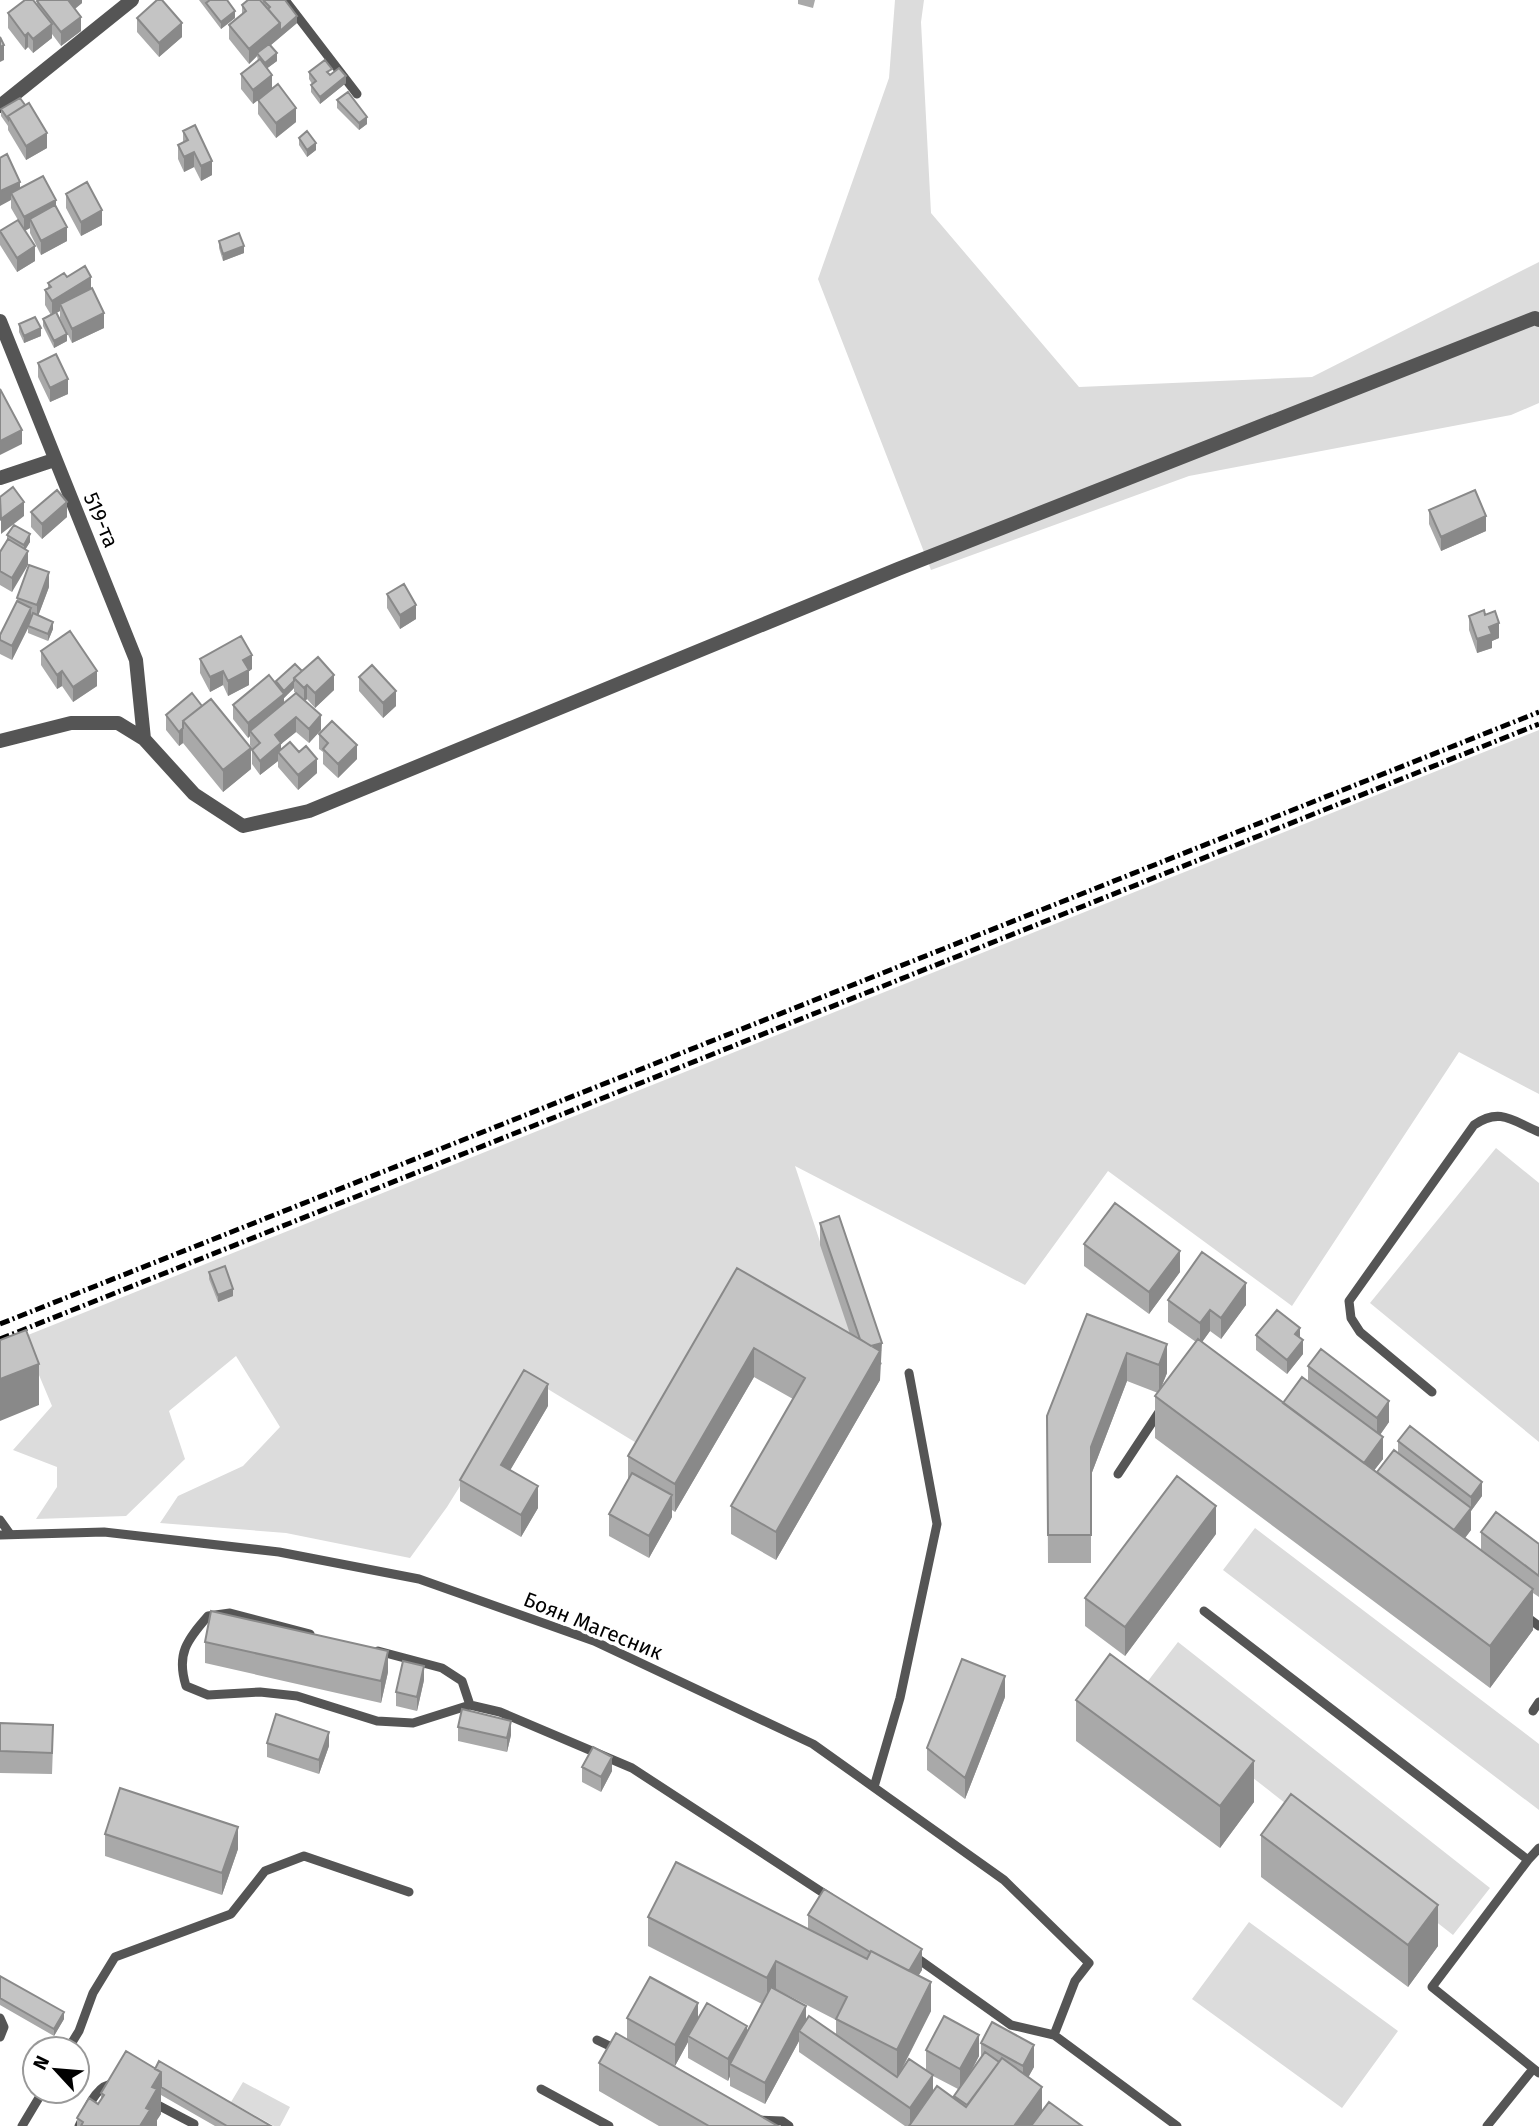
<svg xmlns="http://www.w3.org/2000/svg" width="1539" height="2126" font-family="'Fira Sans',sans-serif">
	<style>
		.green { fill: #dcdcdc }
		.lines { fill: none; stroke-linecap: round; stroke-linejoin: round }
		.lane { stroke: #555; stroke-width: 9 }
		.street { stroke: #555; stroke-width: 14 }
		.rail { stroke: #000; stroke-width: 5; stroke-dasharray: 10 3.5 2 3.5; stroke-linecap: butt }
		.wall { fill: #a9a9a9; fill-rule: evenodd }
		.shaded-wall { fill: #898989 }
		.building { fill: #c4c4c4; stroke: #898989; stroke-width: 2 }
		.labels { text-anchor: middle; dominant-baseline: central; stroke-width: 7; stroke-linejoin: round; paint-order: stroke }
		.street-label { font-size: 21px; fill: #000; stroke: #fff }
	</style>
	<rect width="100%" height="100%" fill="#fff"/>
	<!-- green -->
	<path class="green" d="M895,0H924L921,22L931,213L1079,387L1312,377L1539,262V403L1511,415L1189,476L931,570L818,279L889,78Z
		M1539,730V1094L1459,1052L1292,1306L1108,1171L1025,1285L795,1166L862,1369L737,1297L648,1450L528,1377L447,1507L410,1558L286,1533L160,1523L178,1496L243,1466L280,1427L236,1356L169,1411L185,1459L126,1516L36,1519L57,1487V1467L13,1450L52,1406L23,1337Z
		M1496,1148L1539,1183V1442L1370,1303Z
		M1255,1528L1539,1744V1810L1223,1570Z
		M1178,1642L1490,1888L1453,1935L1141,1690Z
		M1249,1922L1398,2031L1342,2108L1192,1999Z
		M243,2082L290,2107L280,2126H274L231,2102Z"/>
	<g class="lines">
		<!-- lane -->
		<path class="lane" d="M285,0L357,94
			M1432,1392L1360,1332L1351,1318L1349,1301L1474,1125C1500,1107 1513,1121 1539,1132
			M1118,1474L1161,1409
			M0,1520L10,1534
			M0,1535L104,1532L279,1552L419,1579L594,1641L813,1744L1004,1880L1089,1963L1075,1981L1054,2035L1177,2126
			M1204,1611L1528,1860L1432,1987L1539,2073
			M1524,1615L1539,1626
			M310,1634L230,1613L208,1616C187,1640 176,1654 186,1686L208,1695L260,1692L297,1696L377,1721L413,1723L470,1705L500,1712L632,1768L831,1898
			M378,1651L442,1668L462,1681L470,1705
			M1533,1711L1539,1702
			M874,1787L900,1698L937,1524L909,1373
			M1528,1860L1539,1848
			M914,1956L1011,2025L1054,2035
			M0,2018L4,2027L0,2037
			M597,2040L618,2050
			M68,2049L79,2031L93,1993L115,1957L231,1914L265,1871L304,1856L409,1892
			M541,2089L609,2126
			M152,2102L194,2124
			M759,2120L782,2121L789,2126
			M22,2126L43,2091
			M79,2126C87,2111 95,2084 114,2084
			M1487,2126L1533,2069"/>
		<!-- street -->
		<path class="street" d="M0,106L132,0
			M0,321L136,660L144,739
			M0,478L54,460
			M0,741L71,723H118L144,739L194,794L243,826L309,811L898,569L1535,318L1539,320"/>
		<!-- rail -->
		<path class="rail" d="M0,1324L1539,712
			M0,1339L1539,724"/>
	</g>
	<!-- wall -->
	<path class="wall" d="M82,0V3L75,9L81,31L61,46L52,34V38L33,53L28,47L25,50L8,28V13L37,5V1Z
		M199,0H227L235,18L221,29Z
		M263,0L297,23L271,45L277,61L267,68L272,88L296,122L276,138L258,114V100L253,104L241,89V74L258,61L257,56L249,64L229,39V25L242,14V5L263,3Z
		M798,0H815L813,8L798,4Z
		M137,18L182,37L159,57L137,32Z
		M309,72L332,74L346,83L320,104L311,92V85L312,84L309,79Z
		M337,100L367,124L359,130L337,108Z
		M25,105L47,148L26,160L8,130V126L1,116V109Z
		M183,131L212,175L201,181L194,167L184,172L178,159V145L183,142Z
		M299,138L316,150L307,157L299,145Z
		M0,158L20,189L56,206L67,241L41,255L30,233V228L25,231L35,261L17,272L0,245V231L18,220L11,208V200Z
		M66,194L102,225L81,236L66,208Z
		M219,241L244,253L223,261L219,248Z
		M67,277L91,289L104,328L72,343L60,318V311L56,313L67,341L54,348L43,326V319L51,315L45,305V290L48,289V283Z
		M19,324L41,336L24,343L19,332Z
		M38,363L68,394L50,402L38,377Z
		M1429,510L1486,531L1441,551L1429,524Z
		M31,512L67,517L42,539L31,527Z
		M7,535L30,542L25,549L12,592L0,585V552L7,540Z
		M49,587L38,616L53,629L48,641L28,633V628L12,660L0,654V635L17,601V598Z
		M387,594L416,619L400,629L387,608Z
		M1485,615L1499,638L1492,641V648L1477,653L1469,630V616Z
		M41,651L97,686L73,702L62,686L57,689L41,665Z
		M200,659L252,669L249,671V685L228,696L223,685L210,692L200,673Z
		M302,671L334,690L315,708L307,699L305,701L321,730L309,743L296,732L281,744V749L317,773L298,790L278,767V761L260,775L252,764V750L253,749L250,745V736L248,738L233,719V705L276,684V681ZM294,688V692L296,693L284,703V698Z
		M359,677L396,706L383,718L359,691Z
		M192,693L251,769L223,792L183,743L179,746L166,730V715Z
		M319,734L357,759L338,778L323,764V752L319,749Z
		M820,1223L882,1364L880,1365V1380L776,1560L731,1534V1506L793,1399L754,1377L675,1512L672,1510V1517L649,1558L609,1536V1514L628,1481V1456L737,1268L850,1334L820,1245Z
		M1084,1244L1180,1272L1149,1314L1084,1266Z
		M209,1272L233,1296L218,1302L209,1279Z
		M1168,1300L1246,1305L1221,1339L1210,1331L1202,1342L1283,1403L1308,1382V1366L1389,1422L1380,1435L1383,1459L1374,1470L1377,1472L1398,1454V1441L1482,1496L1471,1511V1530L1465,1538L1481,1550V1532L1539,1544V1597L1533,1593V1630L1490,1688L1155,1438V1396L1158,1393L1127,1381L1091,1475V1563H1048L1047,1416L1087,1314L1167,1344V1373L1160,1390L1196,1342L1168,1322Z
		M1256,1335L1300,1337L1303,1354L1287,1374L1256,1350Z
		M548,1406L510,1470L538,1508L521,1537L460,1501V1480Z
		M1216,1534L1125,1656L1085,1626V1598Z
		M205,1642L388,1672L381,1703L205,1663Z
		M424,1680L417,1711L396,1706V1692Z
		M1005,1697L965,1799L927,1770V1748Z
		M1076,1700L1254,1802L1220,1848L1076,1741Z
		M0,1723L53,1746L52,1774L0,1773Z
		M458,1727L511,1735L507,1752L458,1741Z
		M267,1743L329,1746L319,1774L267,1757Z
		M582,1767L612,1771L601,1792L582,1782Z
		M105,1834L238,1849L222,1895L105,1856Z
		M1261,1835L1438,1946L1408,1987L1261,1877Z
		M808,1915L922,1970L918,1976L931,2011L900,2073L926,2070V2050L979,2056L971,2072L981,2058V2043L1034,2067L1028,2077L1042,2111L1082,2126H905L799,2052V2041L765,2104L730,2086V2076L728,2081L688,2058V2042L675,2066L778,2126H659L599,2091V2063L627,2039V2018L747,2032L762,2004L648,1946V1917L808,1930ZM776,1989L836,2020V2035L806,2021ZM933,2076L958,2089L954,2096V2098L933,2093Z
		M0,1976L64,2019L54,2036L0,2005Z
		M155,2069L271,2126H215L161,2095V2114L157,2120V2126H77V2118L98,2104L101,2100V2093Z"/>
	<!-- shaded-wall -->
	<path class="shaded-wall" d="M68,0H82V3L68,14Z
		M235,11V18L221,29V22Z
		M297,16V23L259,55L257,53V56L249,64V49L280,23Z
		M81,17V31L61,46V32Z
		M182,23V37L159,57V43Z
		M52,24V38L33,53V39Z
		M28,33V47L25,50V36Z
		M4,45V60L0,62V47Z
		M277,53V61L265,70V63Z
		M272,75V89L253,104V90Z
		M346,76V83L320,104V97Z
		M296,108V122L276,138V123Z
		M367,117V124L359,130V123Z
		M47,133V148L26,160V146Z
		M316,143V150L307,157V150Z
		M194,152V167L184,172V157Z
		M212,161V175L201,181V166Z
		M20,182V196L11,193V200L0,206V191Z
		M56,200V214L30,219V228L24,231V217Z
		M102,210V225L81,236V222Z
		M67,227V241L41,255V241Z
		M35,246V261L17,272V258Z
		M244,246V253L223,261V254Z
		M91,277V291L60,304V311L52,315V301Z
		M104,313V328L72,343V329Z
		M41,328V336L24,343V336Z
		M67,334V341L54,348V341Z
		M68,379V394L50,402V388Z
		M22,430V444L0,455V441Z
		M24,502V516L1,534V519Z
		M67,502V517L42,539V524Z
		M1486,516V531L1441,551V537Z
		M30,534V542L24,552V545Z
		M28,551V565L12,592V578Z
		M49,572V587L37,619V605Z
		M416,605V619L400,629V615Z
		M31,608V622L28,626V628L12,660V646Z
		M53,622V629L48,641V634Z
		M1499,623V638L1492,641V648L1477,653V639L1489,627Z
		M252,655V669L249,671V685L228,696V681L243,660Z
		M62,671V686L57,689V675Z
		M97,671V686L73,702V687Z
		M223,671V685L210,692V677Z
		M334,675V690L315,708V693Z
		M294,681V688L284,698V691Z
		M307,685V699L304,702V688Z
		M396,691V706L383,718V703Z
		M284,694V708L250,731V736L248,738V723Z
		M321,715V730L309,743V729Z
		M296,717V732L281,744V757L278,752V761L260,775V761L275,735Z
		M183,728V743L179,746V732Z
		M357,745V759L338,778V764Z
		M251,748V769L223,792V770Z
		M317,759V773L298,790V775Z
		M1180,1251V1272L1149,1314V1292Z
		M1246,1283V1305L1221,1339V1318Z
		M233,1289V1296L218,1302V1295Z
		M1210,1310V1331L1200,1345V1323Z
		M1300,1328V1342L1295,1334Z
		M1303,1340V1354L1287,1374V1360Z
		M882,1343L880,1380L776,1560V1532L862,1348Z
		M1167,1344V1373L1159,1393V1365Z
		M754,1348V1377L675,1512V1484Z
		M1127,1353V1381L1091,1475V1563V1447Z
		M39,1364V1405L0,1421V1379Z
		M548,1384V1406L501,1486V1465Z
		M1389,1401V1422L1377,1439V1418Z
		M1383,1437V1459L1363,1485V1463Z
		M1482,1482V1496L1471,1511V1497Z
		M538,1486V1508L521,1537V1515Z
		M672,1495V1517L649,1558V1536Z
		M1216,1506V1534L1125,1656V1627Z
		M1471,1508V1530L1452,1555V1534Z
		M1533,1589V1630L1490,1688V1646Z
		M388,1651V1672L381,1703V1681Z
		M424,1666V1680L417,1711V1697Z
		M1005,1676V1697L965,1799V1778Z
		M511,1721V1735L507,1752V1738Z
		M329,1732V1746L319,1774V1760Z
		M612,1757V1771L601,1792V1777Z
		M1254,1761V1802L1220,1848V1806Z
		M238,1827V1849L222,1895V1873Z
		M1438,1905V1946L1408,1987V1945Z
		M922,1949V1970L906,1996V1974Z
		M776,1961V1989L767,2007V1978Z
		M931,1982V2011L897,2078V2050Z
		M698,2003V2025L688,2036V2042L675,2066V2045Z
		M806,2006V2027L799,2031V2041L765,2104V2083Z
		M64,2012V2019L54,2036V2029Z
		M747,2026V2047L730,2064V2076L728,2081V2059Z
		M979,2035V2056L960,2091V2069Z
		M1034,2045V2067L1023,2087V2066Z
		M161,2072V2114L157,2120V2126H140L152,2087Z
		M933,2075V2097L910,2126V2108Z
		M1042,2087V2115L1035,2126H1014Z"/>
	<!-- building -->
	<path class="building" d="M25,0H33L52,24L33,39L28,33L25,36L8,13Z
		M39,0H68L81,17L61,32L37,1Z
		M157,0H162L182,23L159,43L137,18Z
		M210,0H227L235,11L221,22L206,3Z
		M248,0H260L280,23L249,49L229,25L246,11L242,5Z
		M263,0H285L297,16L280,31V23L268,9L270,7Z
		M0,37L4,45L0,47Z
		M269,44L277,53L265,63L257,53Z
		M260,59L272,75L253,90L241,74Z
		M325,60L332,69L327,72L330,75L339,68L346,76L320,97L311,85L316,81L309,72Z
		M278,84L296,108L276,123L258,100Z
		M348,92L367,117L359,123L337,100Z
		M20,98L25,105L8,116V119L1,109Z
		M29,103L47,133L26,146L8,116Z
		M195,125L212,161L201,166L194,152L184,157L178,145L188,140L183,131Z
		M307,131L316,143L307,150L299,138Z
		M7,154L20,182L0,191V158Z
		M43,176L56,200L24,217L11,193Z
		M87,182L102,210L81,222L66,194Z
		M55,205L67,227L41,241L30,219Z
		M18,220L35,246L17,258L0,231Z
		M239,233L244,246L223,254L219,241Z
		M85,266L91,277L52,301L45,290L51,287L48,283L64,273L67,277Z
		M92,288L104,313L72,329L60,304Z
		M56,312L67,334L54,341L43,319Z
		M35,317L41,328L24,336L19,324Z
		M56,354L68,379L50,388L38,363Z
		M0,389L22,430L0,441Z
		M13,487L24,502L1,519L0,497Z
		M57,490L67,502L42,524L31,512Z
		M1475,490L1486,516L1441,537L1429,510Z
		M14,525L30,534L24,545L7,535Z
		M8,539L28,551L12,578L0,571V552Z
		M29,565L49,572L37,605L17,598Z
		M404,584L416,605L400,615L387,594Z
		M17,601L31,608L12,646L0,640V635Z
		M1484,610L1485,615L1495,611L1499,623L1489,627L1492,634L1477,639L1469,616Z
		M33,613L53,622L48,634L28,626Z
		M70,631L97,671L73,687L62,671L57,675L41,651Z
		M241,636L252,655L243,660L249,670L228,681L223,671L210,677L200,659Z
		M318,657L334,675L315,693L307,685L304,688L294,678Z
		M295,664L302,671L294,678V681L284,691L276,681Z
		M372,665L396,691L383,703L359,677Z
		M269,675L284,694L248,723L233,705Z
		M192,693L202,706L183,721V728L179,732L166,715Z
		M296,693L321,715L309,729L296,717L275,735L281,743L260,761L252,750L260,743L250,731Z
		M211,699L251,748L223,770L183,721Z
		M332,721L357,745L338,764L323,749L328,743L319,734Z
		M290,742L299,752L306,746L317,759L298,775L278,752Z
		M1115,1203L1180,1251L1149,1292L1084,1244Z
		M839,1216L882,1343L871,1346L860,1339L820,1223Z
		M1202,1252L1246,1283L1221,1318L1210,1310L1200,1323L1168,1300Z
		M225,1266L233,1289L218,1295L209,1272Z
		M737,1268L880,1351L776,1532L731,1506L805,1378L754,1348L675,1484L628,1456Z
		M1277,1310L1300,1328L1295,1334L1303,1340L1287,1360L1256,1335Z
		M1087,1314L1167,1344L1159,1365L1127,1353L1091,1447V1535H1048L1047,1416Z
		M26,1330L39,1364L0,1379V1340Z
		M1198,1339L1533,1589L1490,1646L1155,1396Z
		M1321,1349L1389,1401L1377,1418L1308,1366Z
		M524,1370L548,1384L501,1465L538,1486L521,1515L460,1480Z
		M1302,1377L1383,1437L1364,1463L1283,1403Z
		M1410,1426L1482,1482L1471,1497L1398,1441Z
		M1394,1450L1471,1508L1454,1530L1377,1472Z
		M632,1473L672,1495L649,1536L609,1514Z
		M1177,1476L1216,1506L1125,1627L1085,1598Z
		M1496,1512L1539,1544V1576L1481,1532Z
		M211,1611L388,1651L381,1681L205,1642Z
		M1110,1654L1254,1761L1220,1806L1076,1700Z
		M962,1659L1005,1676L965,1778L927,1748Z
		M403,1661L424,1666L417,1697L396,1692Z
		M462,1709L511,1721L507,1738L458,1727Z
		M276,1714L329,1732L319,1760L267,1743Z
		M0,1723L53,1725L52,1753L0,1751Z
		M593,1747L612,1757L601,1777L582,1767Z
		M120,1788L238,1827L222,1873L105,1834Z
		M1291,1794L1438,1905L1408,1945L1261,1835Z
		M676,1862L867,1959L871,1951L931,1982L897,2050L836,2019L847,1997L776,1961L767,1978L648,1917Z
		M824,1889L922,1949L909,1971L871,1951L870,1952L808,1915Z
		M0,1976L64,2012L54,2029L0,1998Z
		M650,1977L698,2003L675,2045L627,2018Z
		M771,1987L806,2006L765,2083L730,2064Z
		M707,2003L747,2026L728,2059L688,2036Z
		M809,2016L897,2077L909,2059L933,2075L910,2108L799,2031Z
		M944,2016L979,2035L960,2069L926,2050Z
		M992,2022L1034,2045L1023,2066L981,2043Z
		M616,2033L778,2126H709L599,2063Z
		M126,2051L161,2072L152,2087L157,2089L146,2108L150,2110L140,2126H81L83,2122L77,2118L89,2098L98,2104L104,2095L101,2093Z
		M985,2052L999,2062L967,2105L954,2096Z
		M1002,2058L1042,2087L1014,2126H909L937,2086L966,2107Z
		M159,2061L271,2126H227L161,2087V2072L155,2069Z
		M1049,2102L1082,2126H1031Z"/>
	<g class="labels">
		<!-- street labels -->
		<g class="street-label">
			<text transform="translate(101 520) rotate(67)">519-та</text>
			<text transform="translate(593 1626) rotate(22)">Боян Магесник</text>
		</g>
	</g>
	<!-- north arrow -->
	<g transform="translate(56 2070) rotate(296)"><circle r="33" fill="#ffffff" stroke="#999999" stroke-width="2"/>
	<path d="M0-5L12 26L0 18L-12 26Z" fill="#000000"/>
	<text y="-10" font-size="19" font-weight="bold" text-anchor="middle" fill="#000000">N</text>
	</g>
</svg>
